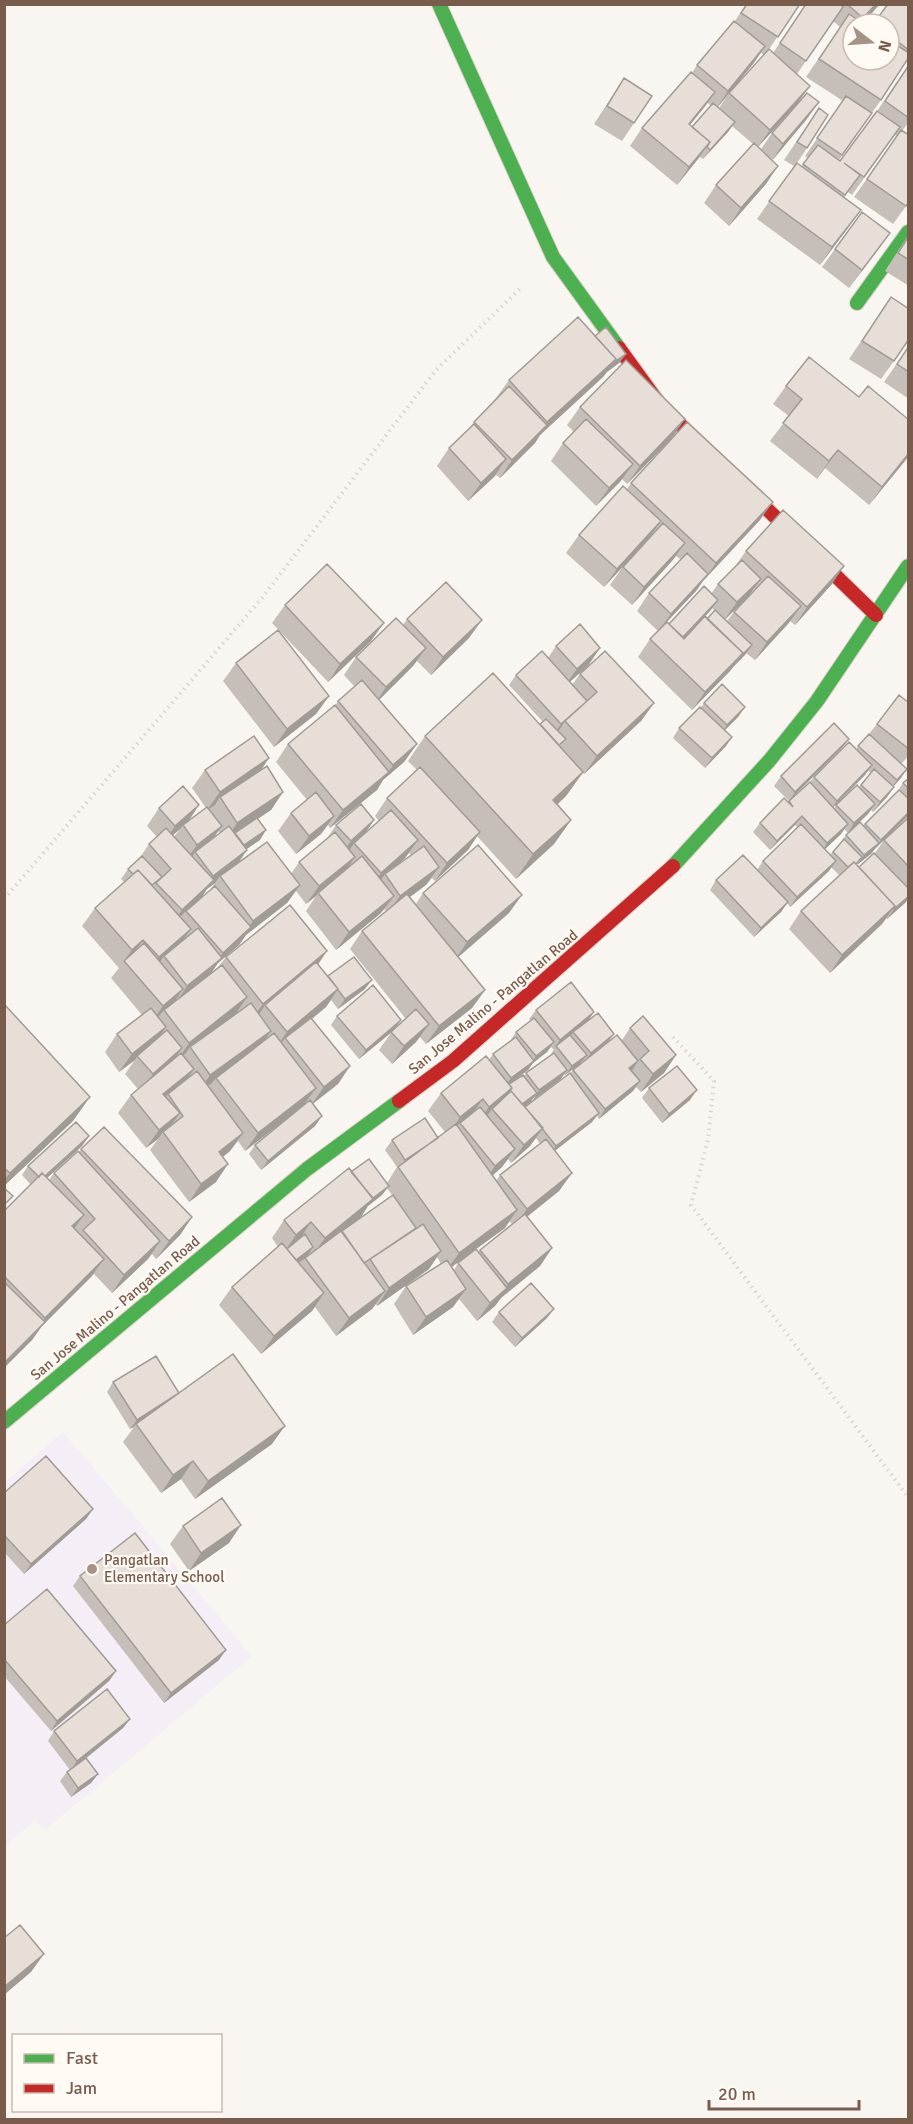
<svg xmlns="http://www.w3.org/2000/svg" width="913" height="2124" font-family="Signika,sans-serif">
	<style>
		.education { fill: #f6eef6 }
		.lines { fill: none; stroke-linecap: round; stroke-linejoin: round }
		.fast-casing { stroke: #d9d2cb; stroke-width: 16 }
		.jam-casing { stroke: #d9d2cb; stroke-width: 16 }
		.path { stroke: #dcd5d0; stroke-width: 4; stroke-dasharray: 1.5 4.5; stroke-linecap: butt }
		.fast { stroke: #4caf50; stroke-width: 14 }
		.jam { stroke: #c62828; stroke-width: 14 }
		.wall { fill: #c6bfb9; fill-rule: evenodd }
		.shaded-wall { fill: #a19b96 }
		.building { fill: #e6ded7; stroke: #a19b96; stroke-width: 1.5 }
		.poi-dot { fill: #a69286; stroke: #fffaf3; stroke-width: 2 }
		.labels { text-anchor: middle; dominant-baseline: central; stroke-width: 4.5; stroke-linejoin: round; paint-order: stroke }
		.street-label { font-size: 15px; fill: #7a5c4d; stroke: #fffaf3 }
		.poi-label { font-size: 15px; fill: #7a5c4d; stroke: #fffaf3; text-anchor: start }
	</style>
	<rect width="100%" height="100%" fill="#f9f5f0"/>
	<!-- education -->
	<path class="education" d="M63,1432L252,1656L44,1831L35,1820L5,1847V1482Z"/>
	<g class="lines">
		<defs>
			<path id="fast" d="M439,4L553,257L619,348
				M857,303L908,232
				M673,866L769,761L817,701L908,566
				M4,1422L307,1169L399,1101"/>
			<path id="jam" d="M619,348L661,406L876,615
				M399,1101L453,1061L673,866"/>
		</defs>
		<!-- fast casing -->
		<use href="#fast" class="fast-casing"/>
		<!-- jam casing -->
		<use href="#jam" class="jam-casing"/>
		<!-- path -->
		<path class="path" d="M4,899L262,598L436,370L522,287
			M673,1037L714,1081L708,1140L691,1205L908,1497"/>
		<!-- fast -->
		<use href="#fast" class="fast"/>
		<!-- jam -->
		<use href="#jam" class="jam"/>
	</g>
	<!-- wall -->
	<path class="wall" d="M746,4H800L769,49L773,53L806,4H880L863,23L889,60V24H873L888,4H909V57L881,100L839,160L840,161L877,111L909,64V122L902,131L909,202L893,224L854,197L897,136L895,135L852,195L848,192L844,198L848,228L820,265L757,219L794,166L784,160L819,108L807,148L797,163L801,167L808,158L805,156L843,101L806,77L840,27L833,21L797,74V104L819,102L806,120L772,160L766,184L729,226L704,203L716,185L753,144L732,126L728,132L703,159L700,157L677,185L630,146L642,128L692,73L697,65L735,21ZM761,53L764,55L729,93L719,108L718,107L753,64ZM708,103L711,106L692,127L690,125ZM796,105L772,133L761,149L758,147Z
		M624,78L634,123L622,141L594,124Z
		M909,234V286L885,271Z
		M835,249L877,251L849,288L822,267Z
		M891,297L894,361L881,379L849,359Z
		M595,336L626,354L619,363L607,372L603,377L540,435L535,443L500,478L496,475L468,501L437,466L449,448L468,430L474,422L496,398L509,380Z
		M909,346V399L884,382Z
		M786,386L859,397L909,420V456L869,505L825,468L817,479L770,441L789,416L773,404Z
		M580,407L673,437L627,484L622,479L596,506L551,461L563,443L574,432L567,425Z
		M631,483L760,520L703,581L696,591L667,622L669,624L711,594L718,584L733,569L746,551L832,584L795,625L790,621L755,660L746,653L730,671L692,710L638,657L650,639L658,631L637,611L649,593L681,560L676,556L672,561L632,605L610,585L622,568L604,587L566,553L579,535L627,489ZM754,588L755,589L734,612L727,621L725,620L748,597ZM712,608L715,611L707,619L705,616Z
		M285,605L371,641L328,682L272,623Z
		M407,619L469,638L431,675L417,661L413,666L379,700L417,744L404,762L383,780L377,790L330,828L328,825L321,834L296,854L278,831L291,813L307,800L276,762L288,744L335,706L338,701L355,687L344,675L356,657L403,625Z
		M556,646L600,648L570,682L572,685L580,674L654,703L641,721L584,774L583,773L566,796L558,804L571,820L554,844L516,879L477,836L468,850L435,881L432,878L426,885L410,897L416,904L423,893L509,913L458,957L485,990L472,1008L426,1044L420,1037L416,1042L392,1064L379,1050L391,1033L359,1059L331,1025L337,1016L401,1020L395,1029L406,1019L350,949L362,931L386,911L384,909L381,913L336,950L306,911L316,896L306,904L296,891L287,903L246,935L239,945L218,963L212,972L218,967L226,957L318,964L328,976L365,989L338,1009L331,1000L326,1007L312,1019L350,1066L338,1084L313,1104L315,1126L261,1170L249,1154L255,1145L286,1119L245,1151L238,1141L230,1151L223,1157L216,1182L189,1202L150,1150L158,1139L146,1148L118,1113L131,1095L138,1089L125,1074L135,1060L119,1072L105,1052L117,1034L142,1015L111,978L119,968L82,926L95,908L124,882L121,879L128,869L141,856L149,844L157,837L147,826L159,808L199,805L188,822L206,808L192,788L205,770L269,758L261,770L283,792L271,810L258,818L260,840L246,849L238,863L291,874L299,862L326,840L336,825L374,820L365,833L379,821L375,816L387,798L417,770L408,761L425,736L540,724L543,722L509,685L516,675L548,658ZM180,829L174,837L173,835ZM218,831L220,833L213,839ZM409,853L411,855L399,864L405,858ZM215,883L210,890L201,899L207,889Z
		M236,663L329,696L316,714L274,747L223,681Z
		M704,703L745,707L738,717L725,730L732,737L726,746L705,768L673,738L679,728L701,707Z
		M909,703V755L902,763L901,778L893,787H894L887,797L873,812L871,810L868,814L848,833L844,829L841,834L825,849L830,855L839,845L846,835L863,826L897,792L903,783L909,778V815L874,849L872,853L857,865L859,867L875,853L884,840L909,817V898L905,903L887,919L886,918L882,924L830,973L789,929L801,911L839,875L831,867L829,871L790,907L787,903L781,912L754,937L710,890L716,880L757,870L763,861L798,828L795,825L770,850L753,832L760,823L788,803L810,782L814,777L856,749L869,734L877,724ZM868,771L871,773L859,787L836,805L834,809L833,808L865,775Z
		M849,739L789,801L774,786L781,776Z
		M4,1004L73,1121L4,1186Z
		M536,1010L589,1020L614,1034L608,1042L622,1040L630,1028L676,1055L664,1073L641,1092L636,1087L633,1091L599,1119L597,1116L592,1122L555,1151L572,1173L559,1191L527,1217L552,1248L540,1266L501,1298L495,1306L477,1321L459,1299L453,1307L413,1335L394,1304L406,1286L441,1264L437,1257L429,1269L377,1306L376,1304L372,1309L336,1336L315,1307L312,1311L261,1354L219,1305L232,1287L278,1247L272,1238L284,1220L351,1172L387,1183L397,1167L385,1150L392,1140L438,1137L445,1132L428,1111L441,1093L489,1060L493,1054L510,1041L516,1032L531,1021L529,1019ZM551,1047L553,1049H554L550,1056L526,1073L524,1076L509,1084L528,1070L533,1063L547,1052ZM582,1061L583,1062L573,1070L570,1074L525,1108L524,1107L530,1103L532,1099L560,1080L564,1074L565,1075L580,1064ZM536,1138L540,1144L500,1175L496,1181L493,1175L502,1167L508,1159L511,1163L530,1146ZM387,1188L392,1195L348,1227L361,1217L368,1206L382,1195ZM509,1221L512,1224L478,1252L476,1249L505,1228ZM472,1251L458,1263L454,1270L452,1267Z
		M649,1088L690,1100L662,1123L642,1098Z
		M89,1136L82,1146L47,1178L49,1180L54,1173L79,1152L81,1149L192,1217L180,1235L156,1259L152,1254L148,1259L112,1293L94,1274L42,1326L32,1340L4,1368V1211L31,1185L22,1175L28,1166Z
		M499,1312L547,1318L515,1347L492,1322Z
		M113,1382L178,1393L272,1444L195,1499L181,1479L161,1493L123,1442L134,1427L130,1429L107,1392Z
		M4,1493L93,1509L86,1519L24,1574L4,1552Z
		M183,1526L229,1543L189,1571L170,1544Z
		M80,1576L219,1660L164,1703L73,1586Z
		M4,1625L116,1671L109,1681L51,1731L4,1676Z
		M130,1719L123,1728L84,1760L98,1774L91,1783L71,1797L60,1781L67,1772L70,1770L48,1741L54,1731Z"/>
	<!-- shaded-wall -->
	<path class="shaded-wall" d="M876,4H880L862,24H859Z
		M765,46L753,64L716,109L728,91Z
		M810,86L797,104L757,148L770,130Z
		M715,92L702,110L676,142L689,124Z
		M819,102L806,120L771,162L783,144Z
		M735,122L728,132L703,159L710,150Z
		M710,142L697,160L677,185L689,167Z
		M778,166L766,184L729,226L741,208Z
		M861,210L848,228L820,265L832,247Z
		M890,233L877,251L849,288L862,270Z
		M626,354L619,363L607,372L603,377L540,435L535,443L500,478L512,460L541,431L547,422L616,359Z
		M685,419L673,437L627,484L640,466Z
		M838,450L825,468L817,479L829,461Z
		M909,453V456L869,505L882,487Z
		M506,459L494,477L468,501L481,483Z
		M633,464L620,482L596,506L609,488Z
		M773,502L760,520L703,581L716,563Z
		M661,521L648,539L604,587L617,569Z
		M685,543L672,561L632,605L644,587Z
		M844,566L832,584L795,625L807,607Z
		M708,574L696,591L658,631L671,614Z
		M761,579L748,597L724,620L737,602Z
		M718,600L711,610L674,650L680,640Z
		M801,606L788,624L755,660L767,642Z
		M482,620L469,638L431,675L443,657Z
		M384,623L371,641L328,682L340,664Z
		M752,645L745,655L734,666L730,671L692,710L705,692Z
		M426,648L413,666L374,705L386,687Z
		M600,648L588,666L564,687L577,669Z
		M329,696L316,714L274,747L287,729Z
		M587,701L565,721L560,729L554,734L561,724Z
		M654,703L641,721L584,774L597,756Z
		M745,707L738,717L720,735L727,725Z
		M732,737L726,746L705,768L712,758Z
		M849,739L842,748L789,801L795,792Z
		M417,744L404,762L383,780L377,790L330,828L343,810L387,774L393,765Z
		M269,758L257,776L220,797L215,805L207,810L220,792Z
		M872,765L865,775L830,810L837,801Z
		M907,769L901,778L890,790L897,780Z
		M583,772L566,796L536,824L553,800Z
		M894,787L887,797L873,812L880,802Z
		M283,792L271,810L225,841L237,823Z
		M875,804L868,814L848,833L854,823Z
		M199,805L187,823L183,825L180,829L163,844L175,826Z
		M909,812V815L875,849L881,840Z
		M334,816L321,834L296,854L309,836Z
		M802,816L795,825L770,850L777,841Z
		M374,820L362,838L354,843L351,848L338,859L351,841Z
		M571,820L554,844L516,879L533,854Z
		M848,824L841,834L821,853L827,843Z
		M222,826L209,844L195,852L192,857L184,863L197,845Z
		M266,830L260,840L235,857L241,847Z
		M480,832L468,850L435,881L447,863Z
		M418,840L405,858L386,875L385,874L381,880L368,891L381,873Z
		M879,843L872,853L857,865L864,855Z
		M247,850L235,868L220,876L215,883L207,889L201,898L186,911L169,928L182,910L204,889L213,876Z
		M355,857L343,875L318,893L316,896L306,904L319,886Z
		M836,861L829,871L790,907L797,897Z
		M439,867L426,885L387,914L400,896Z
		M300,885L287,903L246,935L239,945L218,963L209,976L175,1004L187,986L215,964L223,953L245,933L253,921Z
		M522,895L509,913L455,960L467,942Z
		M394,896L381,913L336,950L349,932Z
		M909,896V898L905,903L887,919L894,909Z
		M788,902L781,912L754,937L761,928Z
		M895,906L882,924L830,973L842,955Z
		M191,929L178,947L164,956L157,966L146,975L159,957Z
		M143,940L131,957L124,961L132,950Z
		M327,951L315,969L265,1005L258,1016L250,1022L263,1004Z
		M372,980L365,989L338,1009L345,999Z
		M183,989L171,1007L164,1010L158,1017L150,1024L163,1006Z
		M338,989L326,1007L286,1040L285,1038L280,1045L274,1050L287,1032Z
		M485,990L472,1008L426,1044L439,1026Z
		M247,997L235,1015L190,1047L186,1053L177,1061L189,1043Z
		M594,1012L588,1021L557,1046H556L553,1049L560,1040Z
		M401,1020L394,1030L359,1059L366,1050Z
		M429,1024L416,1042L392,1064L404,1046Z
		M166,1027L154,1045L137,1056L135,1060L119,1072L132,1054Z
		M271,1031L258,1049L216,1078L212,1083L198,1093L210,1075Z
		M614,1034L607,1043L584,1062L591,1053Z
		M554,1042L547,1052L533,1063L528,1070L504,1088L511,1078L531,1064L536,1056Z
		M182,1048L170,1066L141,1092L153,1074Z
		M587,1055L580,1064L565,1075L572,1066Z
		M676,1055L664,1073L641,1092L653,1074Z
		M638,1061L632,1071L629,1068Z
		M350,1066L338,1084L311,1105L324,1087Z
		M194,1069L182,1087L168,1094L160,1104L163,1094Z
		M567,1070L560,1080L533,1100L539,1090Z
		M640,1081L633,1091L599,1119L605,1109Z
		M316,1088L303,1106L245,1151L258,1133Z
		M512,1088L500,1106L492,1109L487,1116L476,1125L489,1107Z
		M697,1090L690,1100L662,1123L669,1114Z
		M537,1093L530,1103L511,1116L518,1106Z
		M90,1097L73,1121L4,1186V1180L10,1173Z
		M483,1099L470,1117L460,1123L455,1129L448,1135L460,1117Z
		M180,1113L167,1131L163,1132L158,1139L146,1148L159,1130Z
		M599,1113L592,1122L549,1155L556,1146Z
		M322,1116L315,1126L261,1170L268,1161Z
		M543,1128L530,1146L511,1163L524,1145Z
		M243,1133L230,1151L206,1170L219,1152Z
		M89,1136L82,1146L35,1189L41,1180Z
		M515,1149L502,1167L483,1184L495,1166Z
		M228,1164L216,1182L189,1202L201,1184Z
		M572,1173L559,1191L514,1227L527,1209Z
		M389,1186L382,1195L368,1206L361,1217L312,1256L325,1238L368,1201Z
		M517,1210L505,1228L446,1271L459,1253Z
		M84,1215L71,1233L72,1226Z
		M192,1217L180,1235L156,1259L169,1241Z
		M311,1222L299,1240L285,1251L296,1235Z
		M160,1241L148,1259L112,1293L124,1275Z
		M313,1247L307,1257L287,1271L293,1262Z
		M552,1248L540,1266L501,1298L495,1306L477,1321L490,1303L501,1294L508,1284Z
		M441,1251L429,1269L377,1306L389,1288Z
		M104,1259L91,1277L42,1326L32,1340L4,1368V1363L35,1332L45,1318Z
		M466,1289L453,1307L413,1335L426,1317Z
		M385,1291L372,1309L336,1336L349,1318Z
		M324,1293L312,1311L261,1354L274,1336Z
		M554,1309L547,1318L515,1347L522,1338Z
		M179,1393L136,1424L134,1427L130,1429L137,1420Z
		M285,1426L272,1444L195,1499L208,1481Z
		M193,1461L181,1479L161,1493L173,1475Z
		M93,1509L86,1519L24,1574L31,1564Z
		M241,1525L229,1543L189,1571L201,1553Z
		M226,1650L219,1660L164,1703L171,1693Z
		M116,1671L109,1681L51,1731L57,1721Z
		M130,1719L123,1728L71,1770L77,1761Z
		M98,1774L91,1783L71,1797L78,1788Z
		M44,1954L31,1972L4,1995V1987Z"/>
	<!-- building -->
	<path class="building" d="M747,4H800L778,37L741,13Z
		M806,4H840L843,7L806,61L780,43Z
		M847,4H876L863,18Z
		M888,4H909V50L889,35V24H875L874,23Z
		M849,14L864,24H853V60H889V40L909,53V57L881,100L819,59Z
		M734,21L765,46L728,91L697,65Z
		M769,49L810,86L770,130L729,93Z
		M909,65V118L885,101Z
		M691,72L715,92L689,124L710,142L689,167L642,128Z
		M624,78L652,96L634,123L607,106Z
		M807,93L819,102L783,144L772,133Z
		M846,96L872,113L842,155L817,138Z
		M713,103L735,122L710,150L707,147L710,142L692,127Z
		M819,108L828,115L807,148L797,142Z
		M877,111L900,127L864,177L844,163L860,175L845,195L803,164L818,145L840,161Z
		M901,130L909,135V202L906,206L867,179Z
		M754,143L778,166L741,208L716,185Z
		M797,163L861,210L832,247L769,201Z
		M862,212L890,233L862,270L835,249Z
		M909,236V260L898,253Z
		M891,297L909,309V339L894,361L862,341Z
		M578,317L616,359L547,422L509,380Z
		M606,327L626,354L614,362L616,359L595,336Z
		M909,346V372L897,364Z
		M809,357L859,397L868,386L909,420V453L882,487L838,450L829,461L783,423L802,399L786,386Z
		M626,360L685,419L640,466L580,407Z
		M509,386L547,425L512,460L474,422Z
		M586,419L633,464L609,488L563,443Z
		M687,422L773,502L716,563L631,483Z
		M474,424L506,459L481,483L449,448Z
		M623,486L661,521L617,569L579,535Z
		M783,510L844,566L807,607L746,551Z
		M663,523L685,543L644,587L623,567Z
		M687,553L708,574L671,614L649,593Z
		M742,560L761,579L737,602L718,584Z
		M327,564L384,623L340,664L285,605Z
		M768,576L801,606L767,642L734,612Z
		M446,582L482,620L443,657L407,619Z
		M704,586L718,600L683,637L669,624Z
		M715,610L752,645L741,656L743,653L707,619Z
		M705,616L743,653L705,692L650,639L667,622L684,639Z
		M396,618L426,648L386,687L356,657Z
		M580,624L600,648L577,669L556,646Z
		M278,630L329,696L287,729L236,663Z
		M542,651L587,701L561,724L516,675Z
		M605,651L654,703L597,756L565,721L597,692L580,674Z
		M493,673L583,772L553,800L571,820L533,854L425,736Z
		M362,680L417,744L393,765L338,701Z
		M722,684L745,707L727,725L704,703Z
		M899,695L909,703V749L877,724Z
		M335,705L389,772L343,810L288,744Z
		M700,707L732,737L712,758L679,728Z
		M546,719L566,739L559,745L540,724Z
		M834,723L849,739L795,792L781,776Z
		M869,734L907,769L897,780L858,746Z
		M254,736L269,758L220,792L205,770Z
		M849,742L872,765L837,801L814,777Z
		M267,766L283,792L237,823L220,797Z
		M420,767L480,832L447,863L387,798Z
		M874,769L894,787L880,802L861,785Z
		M909,778V789L903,783Z
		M810,782L848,824L827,843L802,816L777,841L760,823L784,798L793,807L789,801Z
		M857,785L875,804L854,823L836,805Z
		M183,786L199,805L175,826L159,808Z
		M899,790L909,799V812L881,840L865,824Z
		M316,792L334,816L309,836L291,813Z
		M361,804L374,820L351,841L336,825Z
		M207,807L222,826L197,845L183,825Z
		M391,810L418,840L381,873L354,843Z
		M909,817V867L884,840Z
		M257,818L266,830L244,845L235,833Z
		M860,822L879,843L864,855L846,835Z
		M801,824L836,861L797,897L763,861Z
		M229,826L247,850L213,876L195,852Z
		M166,828L214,880L182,910L156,883L171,869L149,844Z
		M335,832L355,857L319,886L299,862Z
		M844,839L862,857L856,864L854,862L848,867L833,852Z
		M267,842L300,885L253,921L220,876Z
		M478,845L522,895L467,942L423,893Z
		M424,846L439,867L400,896L385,874Z
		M874,853L909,889V896L894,909H893L895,906L859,867Z
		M743,855L788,902L761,928L716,880Z
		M142,856L162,877L152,885L138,870L133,874L128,869Z
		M362,856L394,896L349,932L318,893Z
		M854,862L895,906L842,955L801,911Z
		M138,870L191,929L159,957L143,940L132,950L95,908Z
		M215,886L251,927L223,953L186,911Z
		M407,894L485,990L439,1026L362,931Z
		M290,905L327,951L263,1004L226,957Z
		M198,928L222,958L187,986L164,956Z
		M144,943L183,989L163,1006L124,961Z
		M354,957L372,980L345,999L338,990V989L328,976Z
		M316,962L338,989L287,1032L265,1005Z
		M222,965L247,997L189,1043L164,1010Z
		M571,982L594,1012L560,1040L536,1010Z
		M373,985L401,1020L366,1050L337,1016Z
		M251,1003L271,1031L210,1075L190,1047Z
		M4,1004L90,1097L10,1173L4,1168Z
		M151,1008L166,1027L132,1054L117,1034Z
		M416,1009L429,1024L404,1046L391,1032Z
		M598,1013L614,1034L591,1053L573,1032Z
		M643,1016L676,1055L653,1074L640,1059L649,1051L630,1028Z
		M311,1018L350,1066L324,1087L285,1038Z
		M534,1018L554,1042L536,1056L516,1032Z
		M167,1030L182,1048L153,1074L137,1056Z
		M274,1033L316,1088L258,1133L216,1078Z
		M570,1035L587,1055L572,1066L556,1046Z
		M617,1035L638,1061L629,1068L640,1081L605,1109L573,1070Z
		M516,1037L534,1061L511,1078L493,1054Z
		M181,1053L194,1069L163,1094L180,1113L159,1130L131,1095Z
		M554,1053L567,1070L539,1090L526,1073Z
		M486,1056L512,1088L489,1107L483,1099L460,1117L441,1093Z
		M677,1066L697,1090L669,1114L649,1088Z
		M197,1071L243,1133L219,1152L228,1164L201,1184L163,1132L183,1116L168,1094Z
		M570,1073L599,1113L556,1146L525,1107Z
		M523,1075L537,1093L522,1104L511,1091L509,1093L512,1088L509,1084Z
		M511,1091L543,1128L524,1145L492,1109Z
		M310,1100L322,1116L268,1161L255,1145Z
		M480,1107L515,1149L495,1166L460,1123Z
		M425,1118L438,1138L405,1160L392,1140Z
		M76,1122L89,1136L45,1176L42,1173L39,1177L28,1166Z
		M456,1124L517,1210L459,1253L398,1167Z
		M104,1127L192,1217L169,1241L81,1149Z
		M546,1139L572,1173L527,1209L500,1175Z
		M78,1151L160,1241L124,1275L83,1230L95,1219L54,1173Z
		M369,1159L389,1186L373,1198L351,1172Z
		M349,1168L373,1199L325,1238L311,1222L296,1235L284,1220Z
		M42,1173L84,1215L72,1226L104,1259L45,1318L4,1276V1211Z
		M4,1188L13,1196L4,1205Z
		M393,1195L416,1228L364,1263L342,1231Z
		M525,1214L552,1248L508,1284L480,1250Z
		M423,1224L441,1251L389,1288L370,1259Z
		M341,1231L385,1291L349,1318L305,1258Z
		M305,1234L313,1247L296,1260L287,1249Z
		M282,1243L324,1293L274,1336L232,1287Z
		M476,1249L507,1288L490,1303L458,1263Z
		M447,1260L466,1289L426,1317L406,1286Z
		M4,1282L45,1322L4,1363Z
		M531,1283L554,1309L522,1338L499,1312Z
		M233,1354L285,1426L208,1481L193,1461L173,1475L136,1424Z
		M156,1356L179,1393L137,1420L113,1382Z
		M46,1456L93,1509L31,1564L4,1535V1493Z
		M222,1498L241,1525L201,1553L183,1526Z
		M135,1533L226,1650L171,1693L80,1576Z
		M47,1589L116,1671L57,1721L4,1659V1625Z
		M107,1689L130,1719L77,1761L54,1731Z
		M86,1758L98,1774L78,1788L67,1772Z
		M20,1925L44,1954L4,1987V1938Z"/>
	<!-- markers -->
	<circle class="poi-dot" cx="92" cy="1569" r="6"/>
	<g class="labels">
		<!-- street labels -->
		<g class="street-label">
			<text transform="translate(493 1002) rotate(-40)">San Jose Malino - Pangatlan Road</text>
			<text transform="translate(115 1308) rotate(-40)">San Jose Malino - Pangatlan Road</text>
		</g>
		<!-- poi labels -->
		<g class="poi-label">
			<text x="104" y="1560">Pangatlan<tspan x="104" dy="17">Elementary School</tspan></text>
		</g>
	</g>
	<!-- border -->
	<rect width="913" height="2124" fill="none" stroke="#7a5c4d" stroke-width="12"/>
	<!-- legend -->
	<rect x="12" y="2034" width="210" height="78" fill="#fffaf3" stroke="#cabbb1" stroke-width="1.5"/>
	<rect x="24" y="2054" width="30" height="9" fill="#4caf50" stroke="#cabbb1" stroke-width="1.5"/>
	<text x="66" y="2064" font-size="18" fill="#7a5c4d">Fast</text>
	<rect x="24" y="2084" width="30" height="9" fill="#c62828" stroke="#cabbb1" stroke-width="1.5"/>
	<text x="66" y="2094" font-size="18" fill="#7a5c4d">Jam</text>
	<!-- north arrow -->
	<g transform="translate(871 42) rotate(107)"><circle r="28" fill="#fffaf3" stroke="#cabbb1" stroke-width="1.5"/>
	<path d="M0-4.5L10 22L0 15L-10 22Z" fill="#a69286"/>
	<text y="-9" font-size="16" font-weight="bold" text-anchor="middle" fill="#7a5c4d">N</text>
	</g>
	<!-- scale -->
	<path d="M709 2100v9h150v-9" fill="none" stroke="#7a5c4d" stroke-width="3"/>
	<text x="718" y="2100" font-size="18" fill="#7a5c4d" stroke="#fffaf3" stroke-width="4.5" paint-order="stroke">20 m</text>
</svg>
